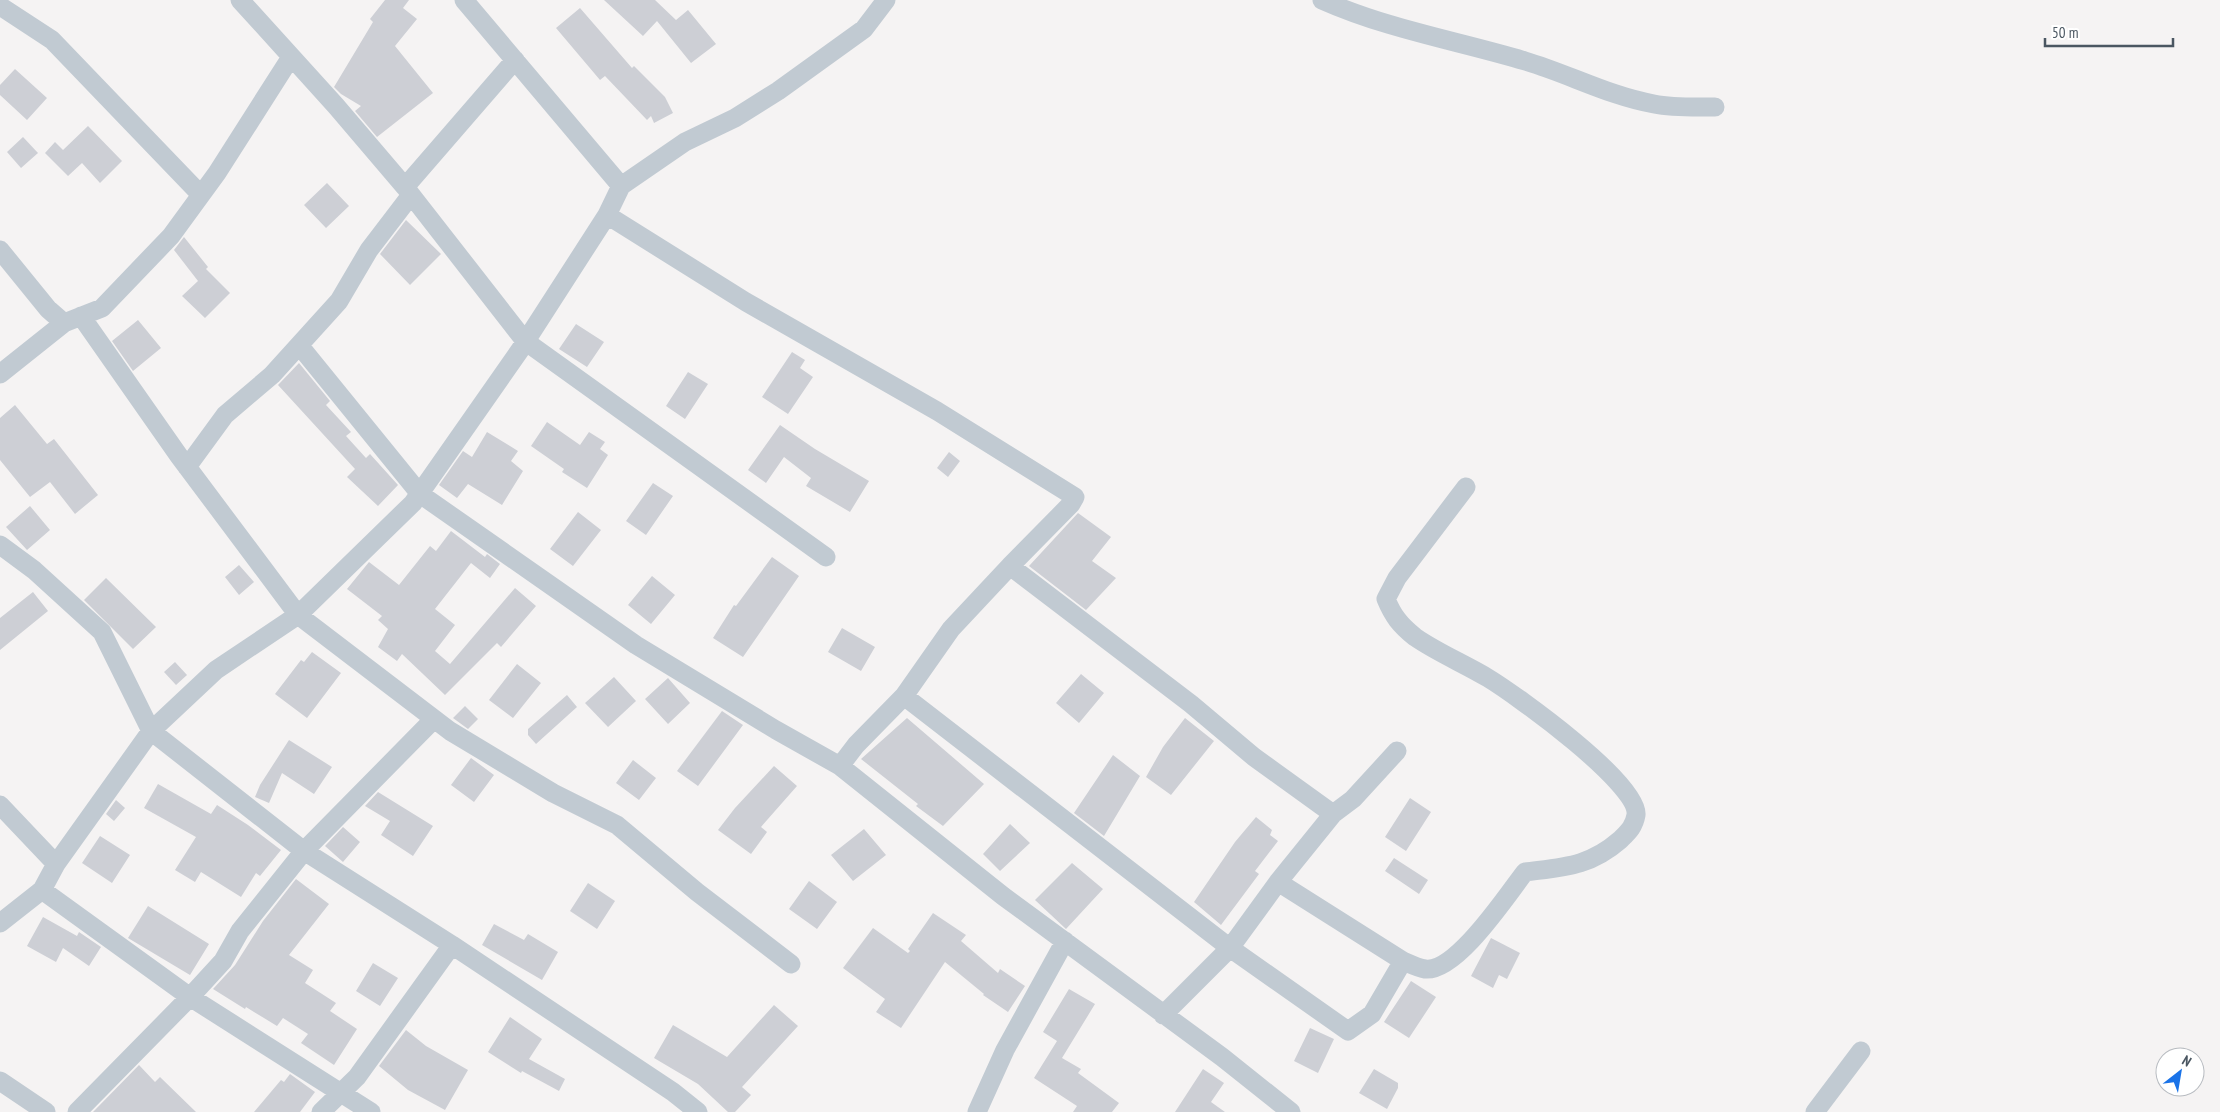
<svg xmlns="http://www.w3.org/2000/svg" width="2220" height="1112" font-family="'PT Sans Narrow',sans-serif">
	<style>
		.building { fill: #cdcfd5 }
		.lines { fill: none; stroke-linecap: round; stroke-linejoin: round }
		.street { stroke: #c1cad2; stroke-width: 19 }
	</style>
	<rect width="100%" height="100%" fill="#f5f3f3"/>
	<!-- building -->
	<path class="building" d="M385,0H409L403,8L417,19L395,46L433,93L377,137L355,111L361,106L341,94L334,87L373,22L370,19Z
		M604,0H655L676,20L688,10L716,44L691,63L657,21L643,36Z
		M580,8L632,68L634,66L665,97L673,113L654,123L651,116L647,120L605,76L600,80L556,28Z
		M15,69L47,98L27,120L0,95V85Z
		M88,126L122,161L100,183L82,163L68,176L45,153L55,142L63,150Z
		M23,137L38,153L21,168L7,152Z
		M327,183L349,206L326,228L304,205Z
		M406,220L441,254L410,285L380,254Z
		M184,237L208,267L206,269L230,293L205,318L182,296L198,281L174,250Z
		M138,320L161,348L133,371L112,341Z
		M576,324L604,342L587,367L559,349Z
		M792,352L805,360L800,368L813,377L788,414L762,397Z
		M299,363L330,401L326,405L351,432L346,436L366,458L370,454L398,485L378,506L347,477L355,469L278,385Z
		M688,372L708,384L685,419L666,406Z
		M15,405L47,444L54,439L98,495L75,514L50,482L30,497L0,460V418Z
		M547,422L580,445L589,432L605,442L600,449L608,455L587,488L562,472L564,469L531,446Z
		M780,425L815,449L869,481L850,512L806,486L811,478L784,457L766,483L748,470Z
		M487,432L518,451L511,461L523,471L502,505L468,484L457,498L439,485L463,451L472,457Z
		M949,452L960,461L948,477L937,468Z
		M653,483L673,496L646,535L626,521Z
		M30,506L50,530L27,550L6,527Z
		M578,512L601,530L573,566L550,549Z
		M1078,513L1111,537L1092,561L1116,578L1086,610L1029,566Z
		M451,531L485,557L487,554L500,564L490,578L471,563L435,609L455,625L435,651L450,664L515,588L536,606L501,647L497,643L445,695L402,654L397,661L378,647L388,629L378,620L382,616L347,589L369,562L399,585L430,546L436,551Z
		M772,557L799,576L743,657L713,638L734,605L736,606Z
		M239,565L254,582L239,595L225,577Z
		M652,576L675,595L651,624L628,605Z
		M106,578L156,627L133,649L84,600Z
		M33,592L48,611L0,650V618Z
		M842,628L875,647L861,671L828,652Z
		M312,652L341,673L307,718L275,694L301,660L304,662Z
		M175,662L187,675L176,685L164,672Z
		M517,664L541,683L513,718L489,700Z
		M1081,674L1104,693L1079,723L1056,703Z
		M614,677L636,701L608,727L585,703Z
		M668,678L690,703L668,724L645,699Z
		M567,695L577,707L536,744L528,735V729Z
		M465,706L478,719L468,729L453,718Z
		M722,711L743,725L698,786L677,771Z
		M907,718L984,784L943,826L916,806L918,804L861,759Z
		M1185,718L1214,741L1171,795L1146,777L1163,747Z
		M289,740L332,767L314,794L282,773L269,803L255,797L260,785Z
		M1113,755L1140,776L1104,836L1074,813Z
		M471,758L494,775L474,802L451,785Z
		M633,760L656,778L639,800L616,783Z
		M774,766L797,786L761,827L767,832L751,854L718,830L735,808Z
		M158,784L211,814L217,805L248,825L281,850L260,876L256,873L241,897L201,872L195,882L175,870L196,837L144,808Z
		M378,792L433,826L413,856L381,835L390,821L365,806Z
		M1410,798L1431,812L1406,851L1385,837Z
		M116,800L125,808L114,821L106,814Z
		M1256,817L1272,830L1270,835L1278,841L1255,871L1259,874L1221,925L1194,902L1235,842Z
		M1010,824L1030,843L1000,871L983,854Z
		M343,827L360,842L343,862L325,846Z
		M864,829L886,855L853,881L831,855Z
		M100,836L130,855L112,883L82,863Z
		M1394,858L1428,880L1419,894L1385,871Z
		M1072,863L1103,889L1066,929L1035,900Z
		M296,879L329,904L289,955L313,970L305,983L336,1003L330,1011L357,1029L334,1065L301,1043L308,1034L283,1018L277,1026L246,1007L245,1009L213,989L235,965L263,921Z
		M809,881L837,902L817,929L789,909Z
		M588,883L615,901L597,929L570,911Z
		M148,906L209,944L190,975L128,938Z
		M933,913L966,935L961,941L998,973L1000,969L1025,986L1008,1012L983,995L984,994L945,962L901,1028L876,1012L885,999L843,968L873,928L908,953L910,951L908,949Z
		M43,917L77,936L79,932L101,947L89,966L63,948L56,962L27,946Z
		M494,924L524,940L528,934L558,952L542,980L482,945Z
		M1491,938L1520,953L1507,979L1499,975L1493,988L1471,976Z
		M373,963L398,978L380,1006L356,991Z
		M1411,981L1436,997L1409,1038L1384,1022Z
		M1069,989L1095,1004L1062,1058L1081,1069L1078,1073L1119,1103L1112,1112H1073L1077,1106L1034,1078L1057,1041L1043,1032Z
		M774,1005L798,1026L742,1087L751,1095L735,1112H728L698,1084L654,1058L673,1025L727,1057Z
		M510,1017L542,1039L529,1059L565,1079L559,1091L522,1071L521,1073L488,1052Z
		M1310,1028L1334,1039L1318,1073L1294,1061Z
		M406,1030L426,1046L468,1070L445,1110L408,1090L379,1066Z
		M139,1065L155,1082L160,1077L196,1112H93Z
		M1203,1069L1224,1083L1211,1102L1225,1112H1175Z
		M1374,1069L1398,1083V1088L1387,1109L1359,1093Z
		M290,1074L315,1092L300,1112H254L281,1080L284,1082Z"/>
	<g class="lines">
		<!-- street -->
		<path class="street" d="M240,0L336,106L405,187L525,341L826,557
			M464,0L621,186
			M1322,0C1387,29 1458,41 1525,61C1569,74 1609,96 1654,104C1674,108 1695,107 1715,107
			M0,6L52,40L201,195
			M405,187L515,60
			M607,215L746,302L937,411L1075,497L1071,504L1010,566L951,629L904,696L856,745L840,766
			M0,250L48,309L64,323L102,308L171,236L217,173L291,57
			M81,316L179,456L298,615L450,731L553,793L617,825L697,892L791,964
			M299,345L420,494L636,645L776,730L840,766L1003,896L1222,1057L1291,1112
			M0,374L64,323
			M187,467L225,415L272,375L339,301L369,250L411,195
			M0,545L34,570L102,632L151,731L304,851L452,945L357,1077L321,1112
			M1010,566L1191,704L1254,757L1333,814L1278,882L1230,948L1163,1015
			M904,696L1230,948L1348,1031L1372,1014L1403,961L1278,882
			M0,805L56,864
			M1333,814L1353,799L1397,751
			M42,890L190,997L371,1112
			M0,923L42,890L56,864L151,731L216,670L298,615L413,503L520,350L607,215L621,186L685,142L735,118L778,91L864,29L886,0
			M452,945L673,1092L698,1112
			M1403,961C1410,964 1418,968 1425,969C1456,973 1507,895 1525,872C1563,867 1589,867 1620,840C1628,832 1634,827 1636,815C1640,784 1516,695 1488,678C1465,664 1438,653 1415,637C1400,625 1393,616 1386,599L1397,578L1466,487
			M0,1081L46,1112
			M77,1112L190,997L223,961L240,931L304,851L434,719
			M977,1112L1005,1050L1065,941
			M1815,1112L1861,1051"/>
	</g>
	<!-- north arrow -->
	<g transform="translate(2180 1072) rotate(31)"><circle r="24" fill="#ffffff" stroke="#b7bbc0"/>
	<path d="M0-4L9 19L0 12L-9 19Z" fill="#1a73e8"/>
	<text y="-8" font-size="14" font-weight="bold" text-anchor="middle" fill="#4a5661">N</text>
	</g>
	<!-- scale -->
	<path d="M2045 38v8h128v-8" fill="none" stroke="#4a5661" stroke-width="2.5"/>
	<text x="2052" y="38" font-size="15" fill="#4a5661" stroke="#ffffff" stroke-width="4" paint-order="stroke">50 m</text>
</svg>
